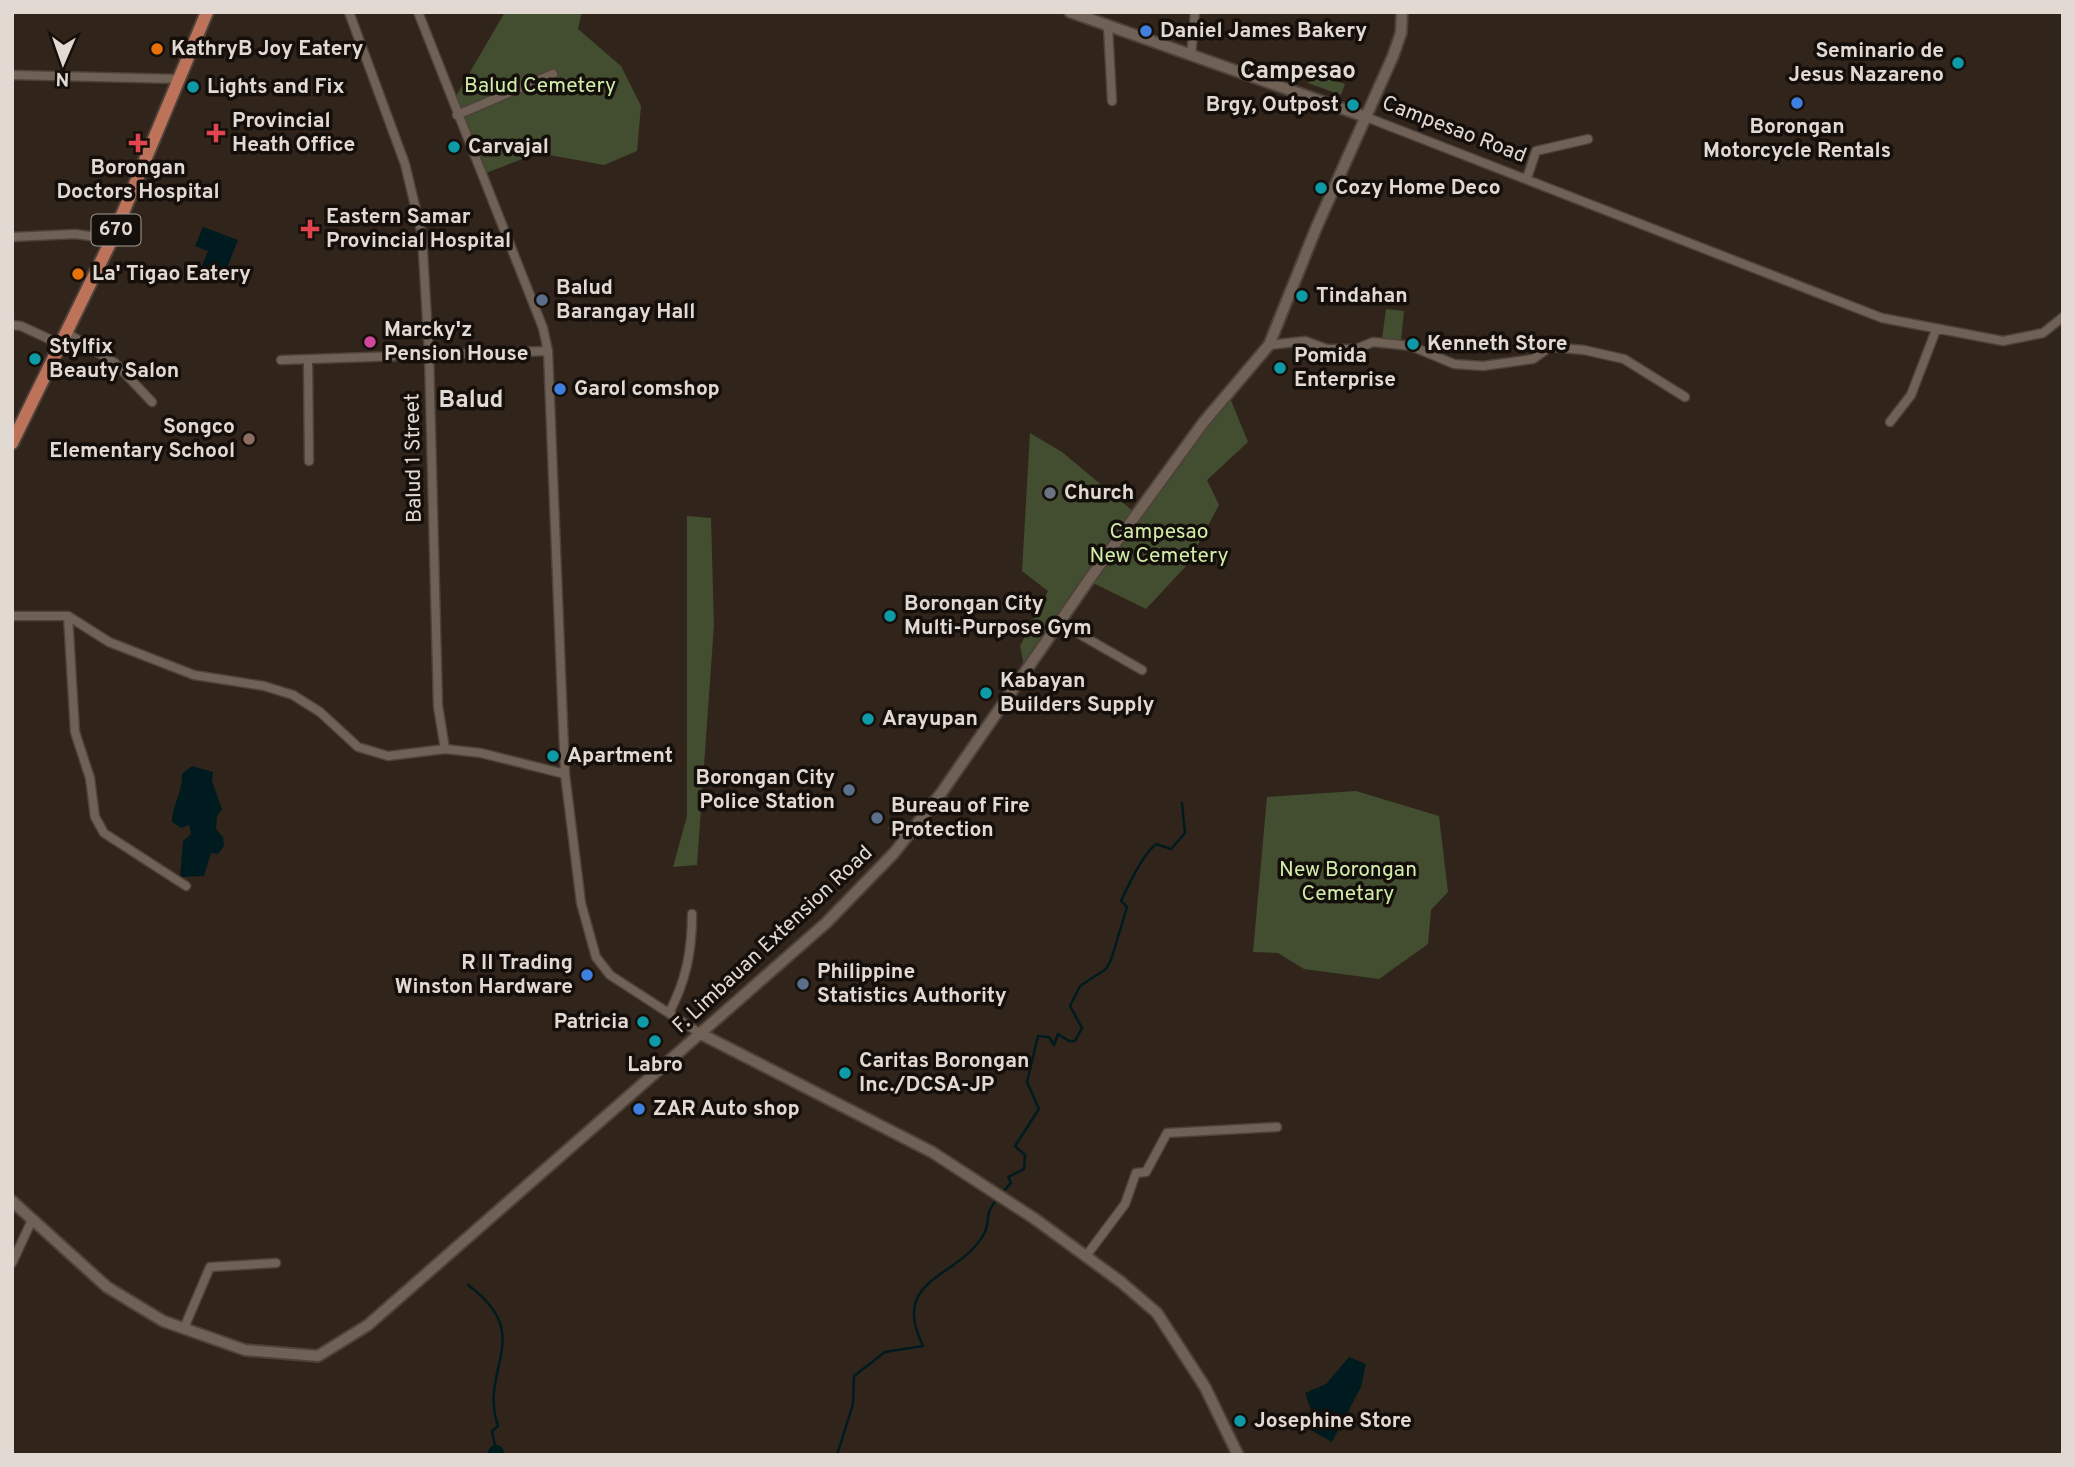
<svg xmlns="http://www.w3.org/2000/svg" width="2075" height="1467" font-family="Overpass,sans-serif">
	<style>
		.green { fill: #424e2f }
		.water { fill: #001b1f }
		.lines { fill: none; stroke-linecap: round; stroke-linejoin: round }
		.stream { stroke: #001b1f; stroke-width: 2.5 }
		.river { stroke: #001b1f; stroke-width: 16 }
		.minor-casing { stroke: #4d423a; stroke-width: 11 }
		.tertiary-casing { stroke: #4d423a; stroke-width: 14 }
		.primary-casing { stroke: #4d423a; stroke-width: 16 }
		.minor { stroke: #706156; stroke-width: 8 }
		.tertiary { stroke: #706156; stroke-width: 10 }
		.primary { stroke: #bd725a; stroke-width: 12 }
		.shop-dot { fill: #3f7fe0; stroke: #150f0b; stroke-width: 2.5 }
		.food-dot { fill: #e8710a; stroke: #150f0b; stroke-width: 2.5 }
		.culture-dot { fill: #0f9aa8; stroke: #150f0b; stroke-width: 2.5 }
		.health-dot { fill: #e0444e; stroke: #150f0b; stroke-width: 2.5 }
		.service-dot { fill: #5c6f8a; stroke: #150f0b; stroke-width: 2.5 }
		.hotel-dot { fill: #d1479c; stroke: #150f0b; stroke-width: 2.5 }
		.education-dot { fill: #8d6e63; stroke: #150f0b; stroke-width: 2.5 }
		.worship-dot { fill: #6b7280; stroke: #150f0b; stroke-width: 2.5 }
		.labels { text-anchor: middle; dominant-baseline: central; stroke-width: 7; stroke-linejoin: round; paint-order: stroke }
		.shield { fill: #150f0b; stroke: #a49c96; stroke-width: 2 }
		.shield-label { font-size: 19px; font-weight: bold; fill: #e2d9d2 }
		.poi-label { font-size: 21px; font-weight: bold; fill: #e2d9d2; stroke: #150f0b; text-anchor: start }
		.park-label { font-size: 21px; fill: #d1edaa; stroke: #150f0b }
		.street-label { font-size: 21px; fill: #e2d9d2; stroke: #150f0b }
		.quarter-label { font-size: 24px; font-weight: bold; fill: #e2d9d2; stroke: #150f0b }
	</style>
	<rect width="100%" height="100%" fill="#31241b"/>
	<!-- green -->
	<path class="green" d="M505,12H582L578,29L621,66L641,106L637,151L604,165L538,153L481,175L452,103Z
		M1312,73L1345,84L1341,95L1308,83Z
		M1386,309L1404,311L1401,341L1382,339Z
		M1228,393L1248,442L1207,480L1219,505L1187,565L1146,609L1089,581Z
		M1030,433L1062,452L1134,512L1024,666L1020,646L1048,591L1022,571Z
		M687,516L711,518L714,625L697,865L673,867L687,816Z
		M1356,791L1439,816L1448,892L1431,910L1428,944L1379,979L1304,969L1278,953L1253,952L1267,797Z"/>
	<!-- water -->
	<path class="water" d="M203,227L238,240L224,276L201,268L208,251L195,246Z
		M192,766L213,772L212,781L222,809L217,816L216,829L223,837L224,846L218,854L211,853L204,876L180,877L183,841L191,834L189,825L181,828L172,822C172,805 183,792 182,774Z
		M1349,1357L1366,1364L1361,1387L1332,1442L1302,1425L1311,1410L1305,1393L1326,1384Z"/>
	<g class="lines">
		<!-- stream -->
		<path class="stream" d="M1001,1194L1011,1183L1008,1177L1024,1169L1025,1155L1015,1146L1039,1109L1027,1082L1038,1036L1049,1037L1054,1045L1058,1034L1069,1041H1075L1082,1028L1070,1006L1080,986L1106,969L1111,960L1127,907L1121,901C1129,884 1143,854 1156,844L1171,849L1185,833L1182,803
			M468,1285C537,1336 478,1368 498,1426L492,1431L497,1455
			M837,1455L853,1404L854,1376L885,1352L923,1346C889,1277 959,1279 984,1234C991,1221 983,1216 997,1199"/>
		<!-- river -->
		<path class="river" d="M495,1455L496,1453"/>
		<defs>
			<path id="minor" d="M349,12L405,164L422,235L429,354L438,706L445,749L481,753L565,774
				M418,12L543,328L548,351L565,774L581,903L596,957L610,975L701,1034
				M1108,27L1112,101
				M1191,56L1195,12
				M12,75L180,79
				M457,115L553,74
				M1366,117L1882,318L2003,341L2043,333L2063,317
				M1527,178L1536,151L1588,139
				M12,237L75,234L112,239
				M12,325L21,326L62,345
				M67,333L115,363L152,402
				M1269,345L1305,341L1327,349H1356L1373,342L1411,346L1454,364L1483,366L1533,359L1550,347L1584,350L1624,359L1685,397
				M281,360L548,351
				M308,360L309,461
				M1890,422L1911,395L1936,330
				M12,616H68L109,642L194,675L264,686L293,695L320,712L358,747L388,756L445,749
				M68,616L75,732L90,778L95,817L104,833L186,886
				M1060,623L1142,670
				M894,828L908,836
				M669,1013C686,981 692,951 692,914
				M1086,1256L1125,1204L1136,1173L1146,1172L1167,1133L1277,1127
				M12,1263L32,1220
				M184,1328L210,1267L276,1263"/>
			<path id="tertiary" d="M1070,12L1366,117
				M701,1034L932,1152L1035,1219L1121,1282L1157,1313L1205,1387L1238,1455
				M12,1201L107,1287L163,1321L245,1350L318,1356L368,1325L826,923L894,853L942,792L1088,581L1203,423L1269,345L1317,226L1393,56L1401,33L1402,12"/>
			<path id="primary" d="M12,443L112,239L207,12"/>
		</defs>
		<!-- minor casing -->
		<use href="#minor" class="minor-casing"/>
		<!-- tertiary casing -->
		<use href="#tertiary" class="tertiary-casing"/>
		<!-- primary casing -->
		<use href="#primary" class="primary-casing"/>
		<!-- minor -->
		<use href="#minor" class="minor"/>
		<!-- tertiary -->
		<use href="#tertiary" class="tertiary"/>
		<!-- primary -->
		<use href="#primary" class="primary"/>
	</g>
	<!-- markers -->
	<g class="shop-dot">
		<circle cx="1146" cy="31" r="7"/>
		<circle cx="1797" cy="103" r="7"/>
		<circle cx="560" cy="389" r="7"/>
		<circle cx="587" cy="975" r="7"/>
		<circle cx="639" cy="1109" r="7"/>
	</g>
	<g class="food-dot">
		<circle cx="157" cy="49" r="7"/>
		<circle cx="78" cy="274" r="7"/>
	</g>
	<g class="culture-dot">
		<circle cx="1958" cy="63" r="7"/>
		<circle cx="193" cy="87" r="7"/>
		<circle cx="1353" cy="105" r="7"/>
		<circle cx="454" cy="147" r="7"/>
		<circle cx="1321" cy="188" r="7"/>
		<circle cx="1302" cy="296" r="7"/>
		<circle cx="1413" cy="344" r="7"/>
		<circle cx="35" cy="359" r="7"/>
		<circle cx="1280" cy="368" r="7"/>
		<circle cx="890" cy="616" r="7"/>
		<circle cx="986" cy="693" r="7"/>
		<circle cx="868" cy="719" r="7"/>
		<circle cx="553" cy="756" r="7"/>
		<circle cx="643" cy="1022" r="7"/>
		<circle cx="655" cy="1041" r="7"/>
		<circle cx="845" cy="1073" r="7"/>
		<circle cx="1240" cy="1421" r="7"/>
	</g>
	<g class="health-dot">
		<path d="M212.5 122.5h7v7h7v7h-7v7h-7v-7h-7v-7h7z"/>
		<path d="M134.5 132.5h7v7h7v7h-7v7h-7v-7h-7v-7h7z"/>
		<path d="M306.5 218.5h7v7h7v7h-7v7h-7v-7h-7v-7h7z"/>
	</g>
	<g class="service-dot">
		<circle cx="542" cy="300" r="7"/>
		<circle cx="849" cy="790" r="7"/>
		<circle cx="877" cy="818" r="7"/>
		<circle cx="803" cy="984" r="7"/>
	</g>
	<circle class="hotel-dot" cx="370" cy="342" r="7"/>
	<circle class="education-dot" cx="249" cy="439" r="7"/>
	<circle class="worship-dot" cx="1050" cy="493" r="7"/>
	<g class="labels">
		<!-- shield labels -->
		<rect class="shield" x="91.5" y="214.5" width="49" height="31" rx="5"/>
		<g class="shield-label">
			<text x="116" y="230">670</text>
		</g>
		<!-- poi labels -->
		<g class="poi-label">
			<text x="1160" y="31">Daniel James Bakery</text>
			<text x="171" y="49">KathryB Joy Eatery</text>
			<text x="1944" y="51" text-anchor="end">Seminario de<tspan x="1944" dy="24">Jesus Nazareno</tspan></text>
			<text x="207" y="87">Lights and Fix</text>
			<text x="1339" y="105" text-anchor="end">Brgy, Outpost</text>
			<text x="232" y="121">Provincial<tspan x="232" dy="24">Heath Office</tspan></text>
			<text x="1797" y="127" text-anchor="middle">Borongan<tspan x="1797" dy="24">Motorcycle Rentals</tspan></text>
			<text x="468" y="147">Carvajal</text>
			<text x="138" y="168" text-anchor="middle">Borongan<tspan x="138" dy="24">Doctors Hospital</tspan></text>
			<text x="1335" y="188">Cozy Home Deco</text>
			<text x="326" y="217">Eastern Samar<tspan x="326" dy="24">Provincial Hospital</tspan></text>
			<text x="92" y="274">La' Tigao Eatery</text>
			<text x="556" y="288">Balud<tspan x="556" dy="24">Barangay Hall</tspan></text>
			<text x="1316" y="296">Tindahan</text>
			<text x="384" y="330">Marcky'z<tspan x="384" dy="24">Pension House</tspan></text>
			<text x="1427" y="344">Kenneth Store</text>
			<text x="49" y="347">Stylfix<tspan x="49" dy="24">Beauty Salon</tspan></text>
			<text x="1294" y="356">Pomida<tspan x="1294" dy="24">Enterprise</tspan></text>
			<text x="574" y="389">Garol comshop</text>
			<text x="235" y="427" text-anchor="end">Songco<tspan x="235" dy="24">Elementary School</tspan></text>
			<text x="1064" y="493">Church</text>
			<text x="904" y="604">Borongan City<tspan x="904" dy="24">Multi-Purpose Gym</tspan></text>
			<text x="1000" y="681">Kabayan<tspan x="1000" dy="24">Builders Supply</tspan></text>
			<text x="882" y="719">Arayupan</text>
			<text x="567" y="756">Apartment</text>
			<text x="835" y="778" text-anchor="end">Borongan City<tspan x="835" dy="24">Police Station</tspan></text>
			<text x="891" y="806">Bureau of Fire<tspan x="891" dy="24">Protection</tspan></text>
			<text x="573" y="963" text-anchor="end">R II Trading<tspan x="573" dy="24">Winston Hardware</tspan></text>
			<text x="817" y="972">Philippine<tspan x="817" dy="24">Statistics Authority</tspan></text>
			<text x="629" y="1022" text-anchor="end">Patricia</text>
			<text x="859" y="1061">Caritas Borongan<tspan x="859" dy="24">Inc./DCSA-JP</tspan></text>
			<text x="655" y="1065" text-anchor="middle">Labro</text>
			<text x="653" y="1109">ZAR Auto shop</text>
			<text x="1254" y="1421">Josephine Store</text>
		</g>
		<!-- park labels -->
		<g class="park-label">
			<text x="540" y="86">Balud Cemetery</text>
			<text x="1159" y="532">Campesao<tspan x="1159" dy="24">New Cemetery</tspan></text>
			<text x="1348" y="870">New Borongan<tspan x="1348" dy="24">Cemetary</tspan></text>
		</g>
		<!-- street labels -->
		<g class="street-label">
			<text transform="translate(1454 130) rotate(21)">Campesao Road</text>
			<text transform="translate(414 458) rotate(-91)">Balud 1 Street</text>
			<text transform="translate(773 940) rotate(-43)">F. Limbauan Extension Road</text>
		</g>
		<!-- quarter labels -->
		<g class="quarter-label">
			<text x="1298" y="72">Campesao</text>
			<text x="471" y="401">Balud</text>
		</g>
	</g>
	<!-- border -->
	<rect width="2075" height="1467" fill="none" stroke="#e2d9d2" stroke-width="28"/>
	<!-- north arrow -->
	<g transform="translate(63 63) rotate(182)" stroke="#150f0b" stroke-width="5" paint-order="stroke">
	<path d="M0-5L12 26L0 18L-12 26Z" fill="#e2d9d2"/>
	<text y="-10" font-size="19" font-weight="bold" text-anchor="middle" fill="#e2d9d2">N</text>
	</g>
</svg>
